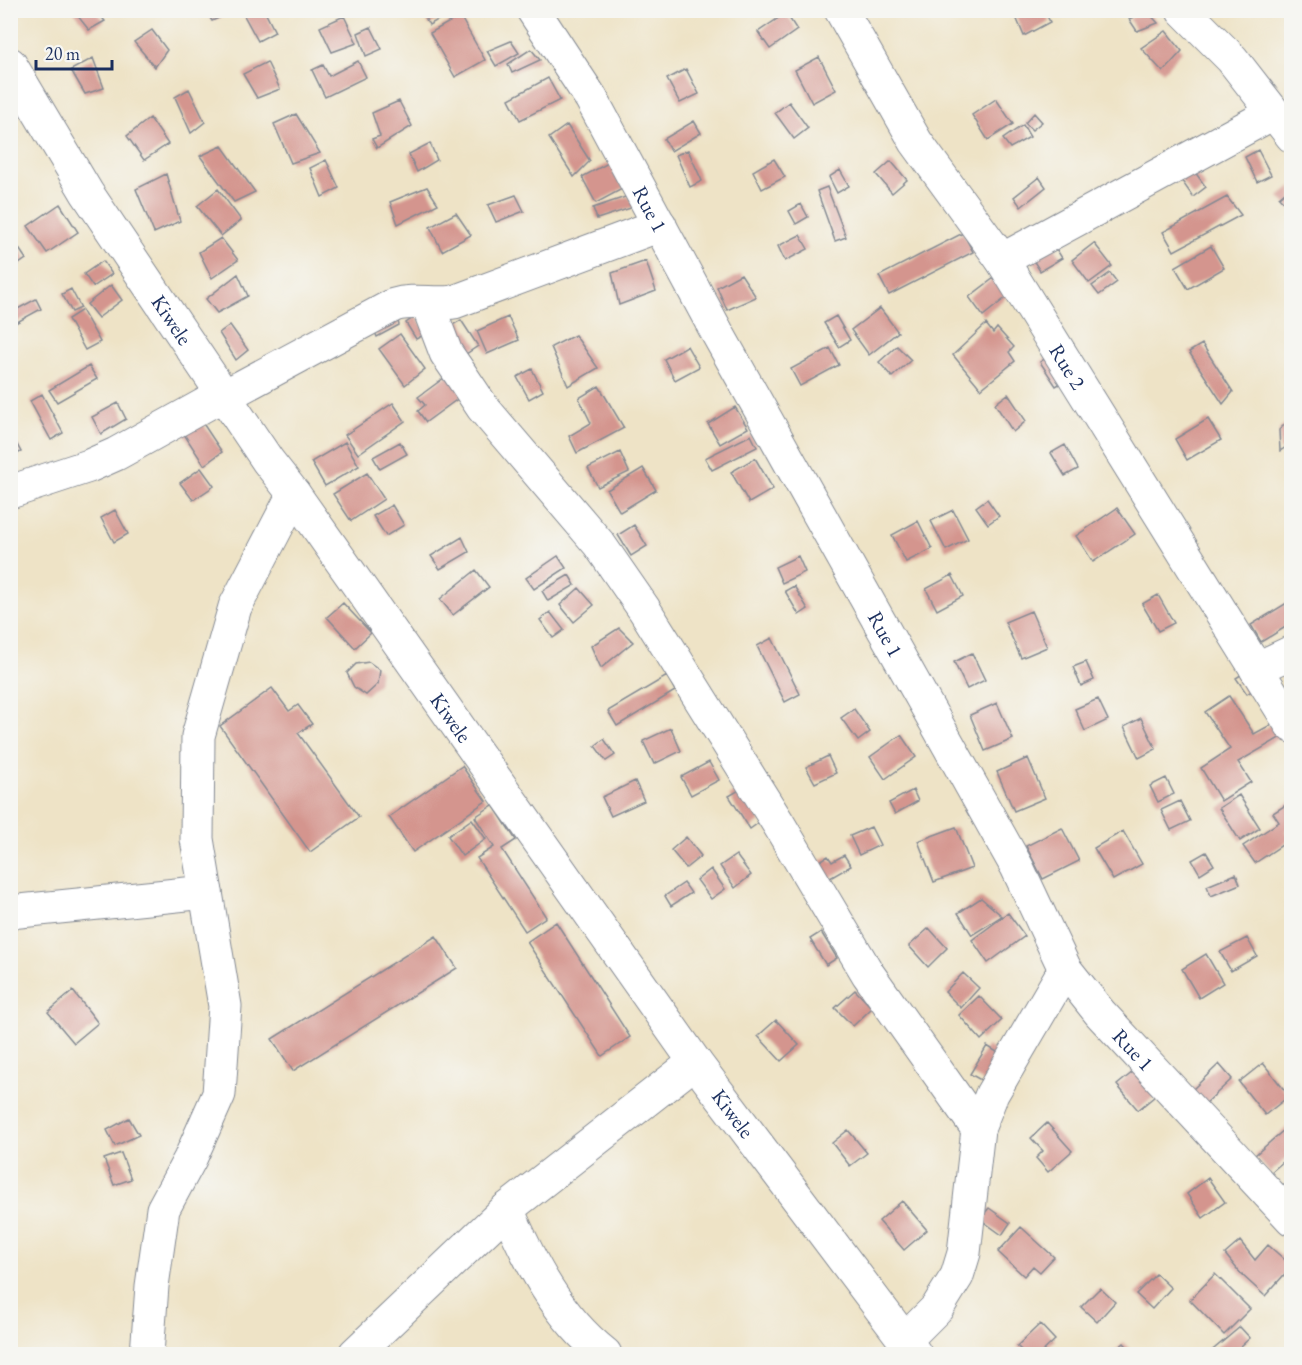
<svg xmlns="http://www.w3.org/2000/svg" width="1302" height="1365" font-family="'EB Garamond',serif">
	<style>
		.building { fill: #d4958e }
		.lines { fill: none; stroke-linecap: round; stroke-linejoin: round }
		.minor-casing { stroke: #848992; stroke-width: 35 }
		.minor { stroke: #fff; stroke-width: 33 }
		.labels { text-anchor: middle; dominant-baseline: central; stroke-width: 4.5; stroke-linejoin: round; paint-order: stroke }
		.street-label { font-size: 21px; fill: #1b2f5e; stroke: #f6f6f2 }
	</style>
	<rect width="100%" height="100%" fill="#f6f6f2"/>
	<filter id="ink" filterUnits="userSpaceOnUse"><feTurbulence type="fractalNoise" baseFrequency=".0167" numOctaves="2"/><feDisplacementMap in="SourceGraphic" scale="12" xChannelSelector="R" yChannelSelector="G"/><feConvolveMatrix kernelMatrix="1 2 1 2 8 2 1 2 1" color-interpolation-filters="sRGB"/></filter>
	<filter id="wash" filterUnits="userSpaceOnUse"><feTurbulence type="fractalNoise" baseFrequency=".008" numOctaves="4" result="noise"/><feDisplacementMap in="SourceGraphic" scale="24" xChannelSelector="R" yChannelSelector="G"/><feGaussianBlur stdDeviation="1.35" result="paint"/><feColorMatrix in="noise" values="0 0 0 0 0 0 0 0 0 0 0 0 0 0 0 0 0 1.4 0 .05"/><feComposite in="paint" operator="in"/></filter>
	<g filter="url(#wash)">
		<rect width="100%" height="100%" fill="#eee3c6"/>
		<g id="blocks">
			<!-- building -->
			<path class="building" d="M73,10H95L105,21L89,30Z
				M205,10H236L212,21Z
				M241,10H264L275,32L258,41Z
				M421,10H451L452,12L429,25Z
				M1013,10H1044L1050,22L1024,36Z
				M1147,11L1158,23L1137,31L1129,19Z
				M786,13L797,30L770,49L758,32Z
				M344,16L357,43L332,52L320,27Z
				M460,16L485,60L455,77L430,33Z
				M371,27L382,49L366,56L358,33Z
				M152,30L167,50L155,67L134,42Z
				M1166,31L1182,51L1163,72L1141,48Z
				M511,41L519,53L496,66L487,51Z
				M531,49L540,60L512,73L508,64Z
				M819,57L836,90L812,103L795,70Z
				M93,58L104,88L85,94L71,70Z
				M358,61L366,77L325,97L312,70L323,65L329,76Z
				M267,62L280,89L257,98L243,74Z
				M686,69L699,94L680,103L667,79Z
				M548,78L560,100L520,120L509,99Z
				M189,89L205,122L191,133L175,97Z
				M996,99L1013,124L988,140L972,115Z
				M399,101L412,126L377,148L372,139L380,136L372,113Z
				M789,102L808,128L794,139L775,113Z
				M1034,113L1042,122L1032,130L1025,123Z
				M296,114L320,153L291,163L274,124Z
				M150,118L168,144L144,160L127,136Z
				M694,121L701,133L671,151L664,139Z
				M567,125L590,161L574,177L549,138Z
				M1023,125L1030,137L1010,148L1003,139Z
				M430,143L437,160L417,172L409,154Z
				M222,146L255,192L234,202L200,156Z
				M688,150L702,181L690,187L676,155Z
				M1258,150L1271,175L1257,182L1245,157Z
				M774,159L785,177L762,189L753,171Z
				M326,160L339,188L322,197L310,168Z
				M891,161L907,180L892,193L876,174Z
				M610,162L624,188L596,203L582,177Z
				M1189,164L1206,187L1193,197L1177,174Z
				M840,170L849,186L837,193L829,177Z
				M166,174L180,221L154,233L136,189Z
				M1039,177L1046,187L1021,207L1014,197Z
				M1292,186V211L1279,197Z
				M427,187L438,204L398,224L390,202Z
				M827,187L846,237L835,241L817,191Z
				M218,189L241,220L221,236L197,206Z
				M516,195L524,211L496,222L488,205Z
				M628,196L637,206L597,219L593,208Z
				M1227,197L1241,215L1174,251L1163,232Z
				M60,204L78,232L47,253L28,226Z
				M801,204L808,217L796,224L789,211Z
				M456,213L471,235L442,251L430,227Z
				M963,233L973,252L889,295L879,276Z
				M800,235L808,249L785,261L778,246Z
				M221,238L238,260L212,278L199,252Z
				M1094,243L1112,266L1089,283L1072,260Z
				M1211,246L1224,268L1188,289L1175,267Z
				M18,247L26,259L10,270V253Z
				M1055,247L1062,258L1040,271L1033,260Z
				M103,261L112,274L93,287L84,274Z
				M646,261L656,291L619,305L612,273Z
				M1110,273L1117,282L1099,295L1092,286Z
				M238,274L248,296L217,313L206,299Z
				M741,274L756,297L727,310L717,287Z
				M994,278L1008,296L983,316L969,297Z
				M111,285L122,300L98,318L87,304Z
				M71,289L81,308L72,312L62,294Z
				M36,299L41,309L10,326V313Z
				M394,306L399,325L377,337L370,320Z
				M880,308L898,332L869,355L851,330Z
				M82,310L100,342L85,350L68,319Z
				M416,316L428,333L416,339L406,323Z
				M836,316L850,340L839,347L824,323Z
				M508,317L519,340L487,354L477,331Z
				M461,320L478,346L466,354L449,327Z
				M986,324L993,333L997,328L1014,347L1009,352L1015,361L981,389L953,355Z
				M230,325L248,350L236,360L219,333Z
				M400,334L425,369L405,385L379,349Z
				M575,335L598,368L568,386L551,347Z
				M1202,344L1233,392L1223,404L1189,352Z
				M687,346L699,367L675,380L664,359Z
				M897,346L911,360L892,377L879,362Z
				M830,348L839,365L800,386L791,369Z
				M1052,354L1068,379L1056,386L1040,362Z
				M89,366L97,379L57,402L49,390Z
				M532,369L543,391L529,399L517,377Z
				M452,372L467,392L426,422L418,411L425,405L418,397Z
				M599,386L624,428L577,453L569,436L591,423L579,398Z
				M42,394L63,433L51,440L30,401Z
				M1008,394L1026,421L1013,432L995,404Z
				M118,403L126,419L101,434L92,417Z
				M393,403L405,421L358,454L345,435Z
				M735,407L748,428L720,444L708,424Z
				M1292,417V443L1280,451L1279,430Z
				M200,419L222,452L204,465L182,431Z
				M1208,419L1221,440L1187,460L1175,439Z
				M10,432L21,452L10,457Z
				M751,435L757,447L712,470L705,458Z
				M345,442L359,466L325,486L311,462Z
				M400,442L407,454L380,469L373,457Z
				M1065,445L1078,469L1065,476L1051,453Z
				M620,452L629,472L598,487L588,468Z
				M755,458L773,489L749,503L731,472Z
				M201,468L214,486L193,500L180,483Z
				M643,468L656,490L620,512L607,490Z
				M367,473L384,499L351,521L333,494Z
				M987,499L999,516L988,524L976,507Z
				M392,505L404,525L386,536L373,516Z
				M1117,508L1135,534L1093,562L1076,536Z
				M115,510L128,534L114,542L101,518Z
				M953,510L968,539L946,550L931,521Z
				M918,521L932,549L906,562L892,535Z
				M634,525L647,546L631,556L618,535Z
				M462,537L469,552L440,569L431,556Z
				M558,556L566,568L534,589L526,578Z
				M798,556L805,572L782,583L775,567Z
				M476,570L489,587L453,615L440,599Z
				M569,575L575,585L548,601L542,591Z
				M952,575L963,596L937,610L926,589Z
				M794,586L808,609L799,615L785,591Z
				M579,588L594,605L574,622L560,605Z
				M1158,595L1174,623L1158,631L1142,604Z
				M1290,601L1292,623L1261,642L1251,625Z
				M343,603L371,633L355,648L327,617Z
				M1031,611L1047,647L1021,658L1005,622Z
				M550,612L564,630L553,638L540,620Z
				M619,628L633,642L601,668L591,646Z
				M772,638L800,694L785,702L757,646Z
				M972,653L985,680L967,689L954,662Z
				M369,662L380,670L378,684L366,695L354,687L347,673L356,664Z
				M1086,662L1094,680L1081,686L1073,667Z
				M1247,671L1258,687L1247,694L1236,678Z
				M667,676L675,691L617,726L608,711Z
				M272,688L289,711L298,705L312,724L298,733L359,817L310,852L220,726Z
				M1229,696L1254,734L1276,722L1283,736L1238,762L1251,782L1221,801L1201,768L1230,749L1205,712Z
				M1098,699L1108,720L1085,731L1075,709Z
				M997,703L1013,739L985,751L970,715Z
				M854,709L870,732L858,741L841,718Z
				M1141,718L1156,749L1139,758L1124,727Z
				M671,728L681,751L654,764L643,741Z
				M901,735L916,757L885,779L870,757Z
				M604,739L615,755L606,761L595,746Z
				M828,756L836,773L815,783L806,767Z
				M1028,758L1045,798L1014,811L997,772Z
				M709,762L719,780L691,795L681,777Z
				M462,766L486,801L413,852L389,817Z
				M1166,778L1174,794L1158,802L1150,786Z
				M635,781L644,801L611,816L602,797Z
				M741,789L761,821L750,829L729,796Z
				M913,790L918,801L895,814L889,803Z
				M1239,795L1260,828L1240,841L1219,808Z
				M1180,801L1190,821L1171,830L1161,810Z
				M1292,801V827L1285,831L1291,839L1255,863L1243,846L1279,822L1273,813Z
				M493,805L516,840L502,849L546,917L525,931L477,858L494,847L475,817Z
				M472,819L486,839L462,856L448,836Z
				M871,827L880,845L859,855L850,836Z
				M956,827L972,868L934,882L918,841Z
				M1062,828L1079,861L1043,879L1026,846Z
				M1123,831L1142,864L1113,880L1094,848Z
				M686,837L701,856L686,868L671,850Z
				M1206,852L1214,865L1200,874L1192,860Z
				M736,855L751,875L735,888L720,866Z
				M844,855L851,866L825,881L815,864L828,856L832,862Z
				M711,869L725,889L711,899L697,880Z
				M1236,874L1240,884L1211,896L1207,886Z
				M684,883L691,893L671,906L665,896Z
				M981,898L1002,916L972,935L958,913Z
				M1008,913L1025,936L988,963L972,940Z
				M556,922L630,1037L602,1056L527,942Z
				M929,928L947,948L928,967L909,946Z
				M821,932L837,958L826,965L810,939Z
				M436,936L457,968L293,1071L272,1039Z
				M1247,938L1257,956L1231,971L1220,952Z
				M1206,954L1223,983L1199,998L1182,969Z
				M963,973L979,988L961,1008L945,992Z
				M855,990L872,1008L853,1026L835,1008Z
				M73,991L98,1023L74,1043L48,1012Z
				M979,996L1002,1020L981,1040L959,1015Z
				M776,1020L799,1045L781,1061L758,1036Z
				M987,1046L1002,1055L986,1083L970,1074Z
				M1263,1063L1289,1096L1265,1115L1239,1082Z
				M1219,1064L1232,1079L1205,1104L1192,1090Z
				M1139,1067L1160,1092L1138,1110L1117,1085Z
				M129,1118L139,1135L115,1146L107,1130Z
				M1047,1123L1072,1151L1048,1172L1036,1158L1043,1151L1031,1138Z
				M1292,1123V1154L1270,1173L1255,1155Z
				M848,1130L867,1153L850,1166L832,1143Z
				M121,1153L131,1179L114,1185L104,1159Z
				M1208,1178L1225,1202L1203,1218L1187,1194Z
				M902,1201L927,1230L904,1250L879,1221Z
				M989,1208L1010,1223L1002,1235L980,1219Z
				M1021,1227L1054,1257L1040,1272L1033,1266L1024,1276L998,1252Z
				M1240,1241L1255,1260L1268,1245L1292,1266L1265,1296L1241,1274L1225,1254Z
				M1156,1274L1171,1288L1152,1309L1136,1294Z
				M1215,1274L1250,1309L1224,1335L1190,1300Z
				M1100,1288L1115,1302L1097,1322L1081,1307Z
				M1040,1324L1055,1340L1040,1354H1025L1017,1346Z
				M1240,1327L1250,1338L1232,1354H1208Z
				M1124,1343L1134,1354H1111Z"/>
		</g>
	</g>
	<g filter="url(#ink)">
		<use href="#blocks" fill-opacity="0" stroke="#848992" stroke-width="1.5"/>
		<g class="lines">
			<defs>
				<g id="minor">
					<path id="s1" d="M533,10L591,98L719,336L1017,867L1065,969L1100,1013L1292,1219"/>
					<path id="s2" d="M841,10L916,142L1002,260L1292,726"/>
					<path d="M1183,10L1232,59L1292,136"/>
					<path id="s3" d="M10,64L87,193L268,461L294,494L695,1062L915,1354"/>
					<path d="M1002,260L1273,113"/>
					<path d="M427,303L446,353L459,372L483,408L599,544L644,609L778,823L868,974L978,1129"/>
					<path d="M10,492L89,466L116,454L208,403L223,397L394,305C414,299 434,305 454,302L660,225"/>
					<path d="M1256,669L1292,652"/>
					<path d="M10,912L206,892"/>
					<path d="M507,1209C530,1263 558,1317 605,1354"/>
					<path d="M904,1341L937,1308L957,1276L964,1253L978,1129L992,1094L1065,969"/>
					<path d="M147,1354L152,1286L163,1209L190,1159L219,1094L225,1006L197,839L198,736L235,607L294,494"/>
					<path d="M355,1354L507,1209L695,1062"/>
				</g>
			</defs>
			<!-- minor casing -->
			<use href="#minor" class="minor-casing"/>
			<!-- minor -->
			<use href="#minor" class="minor"/>
		</g>
	</g>
	<g class="labels">
		<!-- street labels -->
		<g class="street-label">
			<text stroke="none"><textPath href="#s1" startOffset="231">Rue 1</textPath></text>
			<text stroke="none"><textPath href="#s3" startOffset="303">Kiwele</textPath></text>
			<text stroke="none"><textPath href="#s2" startOffset="423">Rue 2</textPath></text>
			<text stroke="none"><textPath href="#s1" startOffset="717">Rue 1</textPath></text>
			<text stroke="none"><textPath href="#s3" startOffset="789">Kiwele</textPath></text>
			<text stroke="none"><textPath href="#s1" startOffset="1203">Rue 1</textPath></text>
			<text stroke="none"><textPath href="#s3" startOffset="1275">Kiwele</textPath></text>
		</g>
	</g>
	<!-- margin -->
	<rect width="1302" height="1365" fill="none" stroke="#f6f6f2" stroke-width="36"/>
	<!-- scale -->
	<path d="M36 60v9h76v-9" fill="none" stroke="#1b2f5e" stroke-width="3"/>
	<text x="45" y="60" font-size="18" fill="#1b2f5e" stroke="#f6f6f2" stroke-width="4.5" paint-order="stroke">20 m</text>
</svg>
